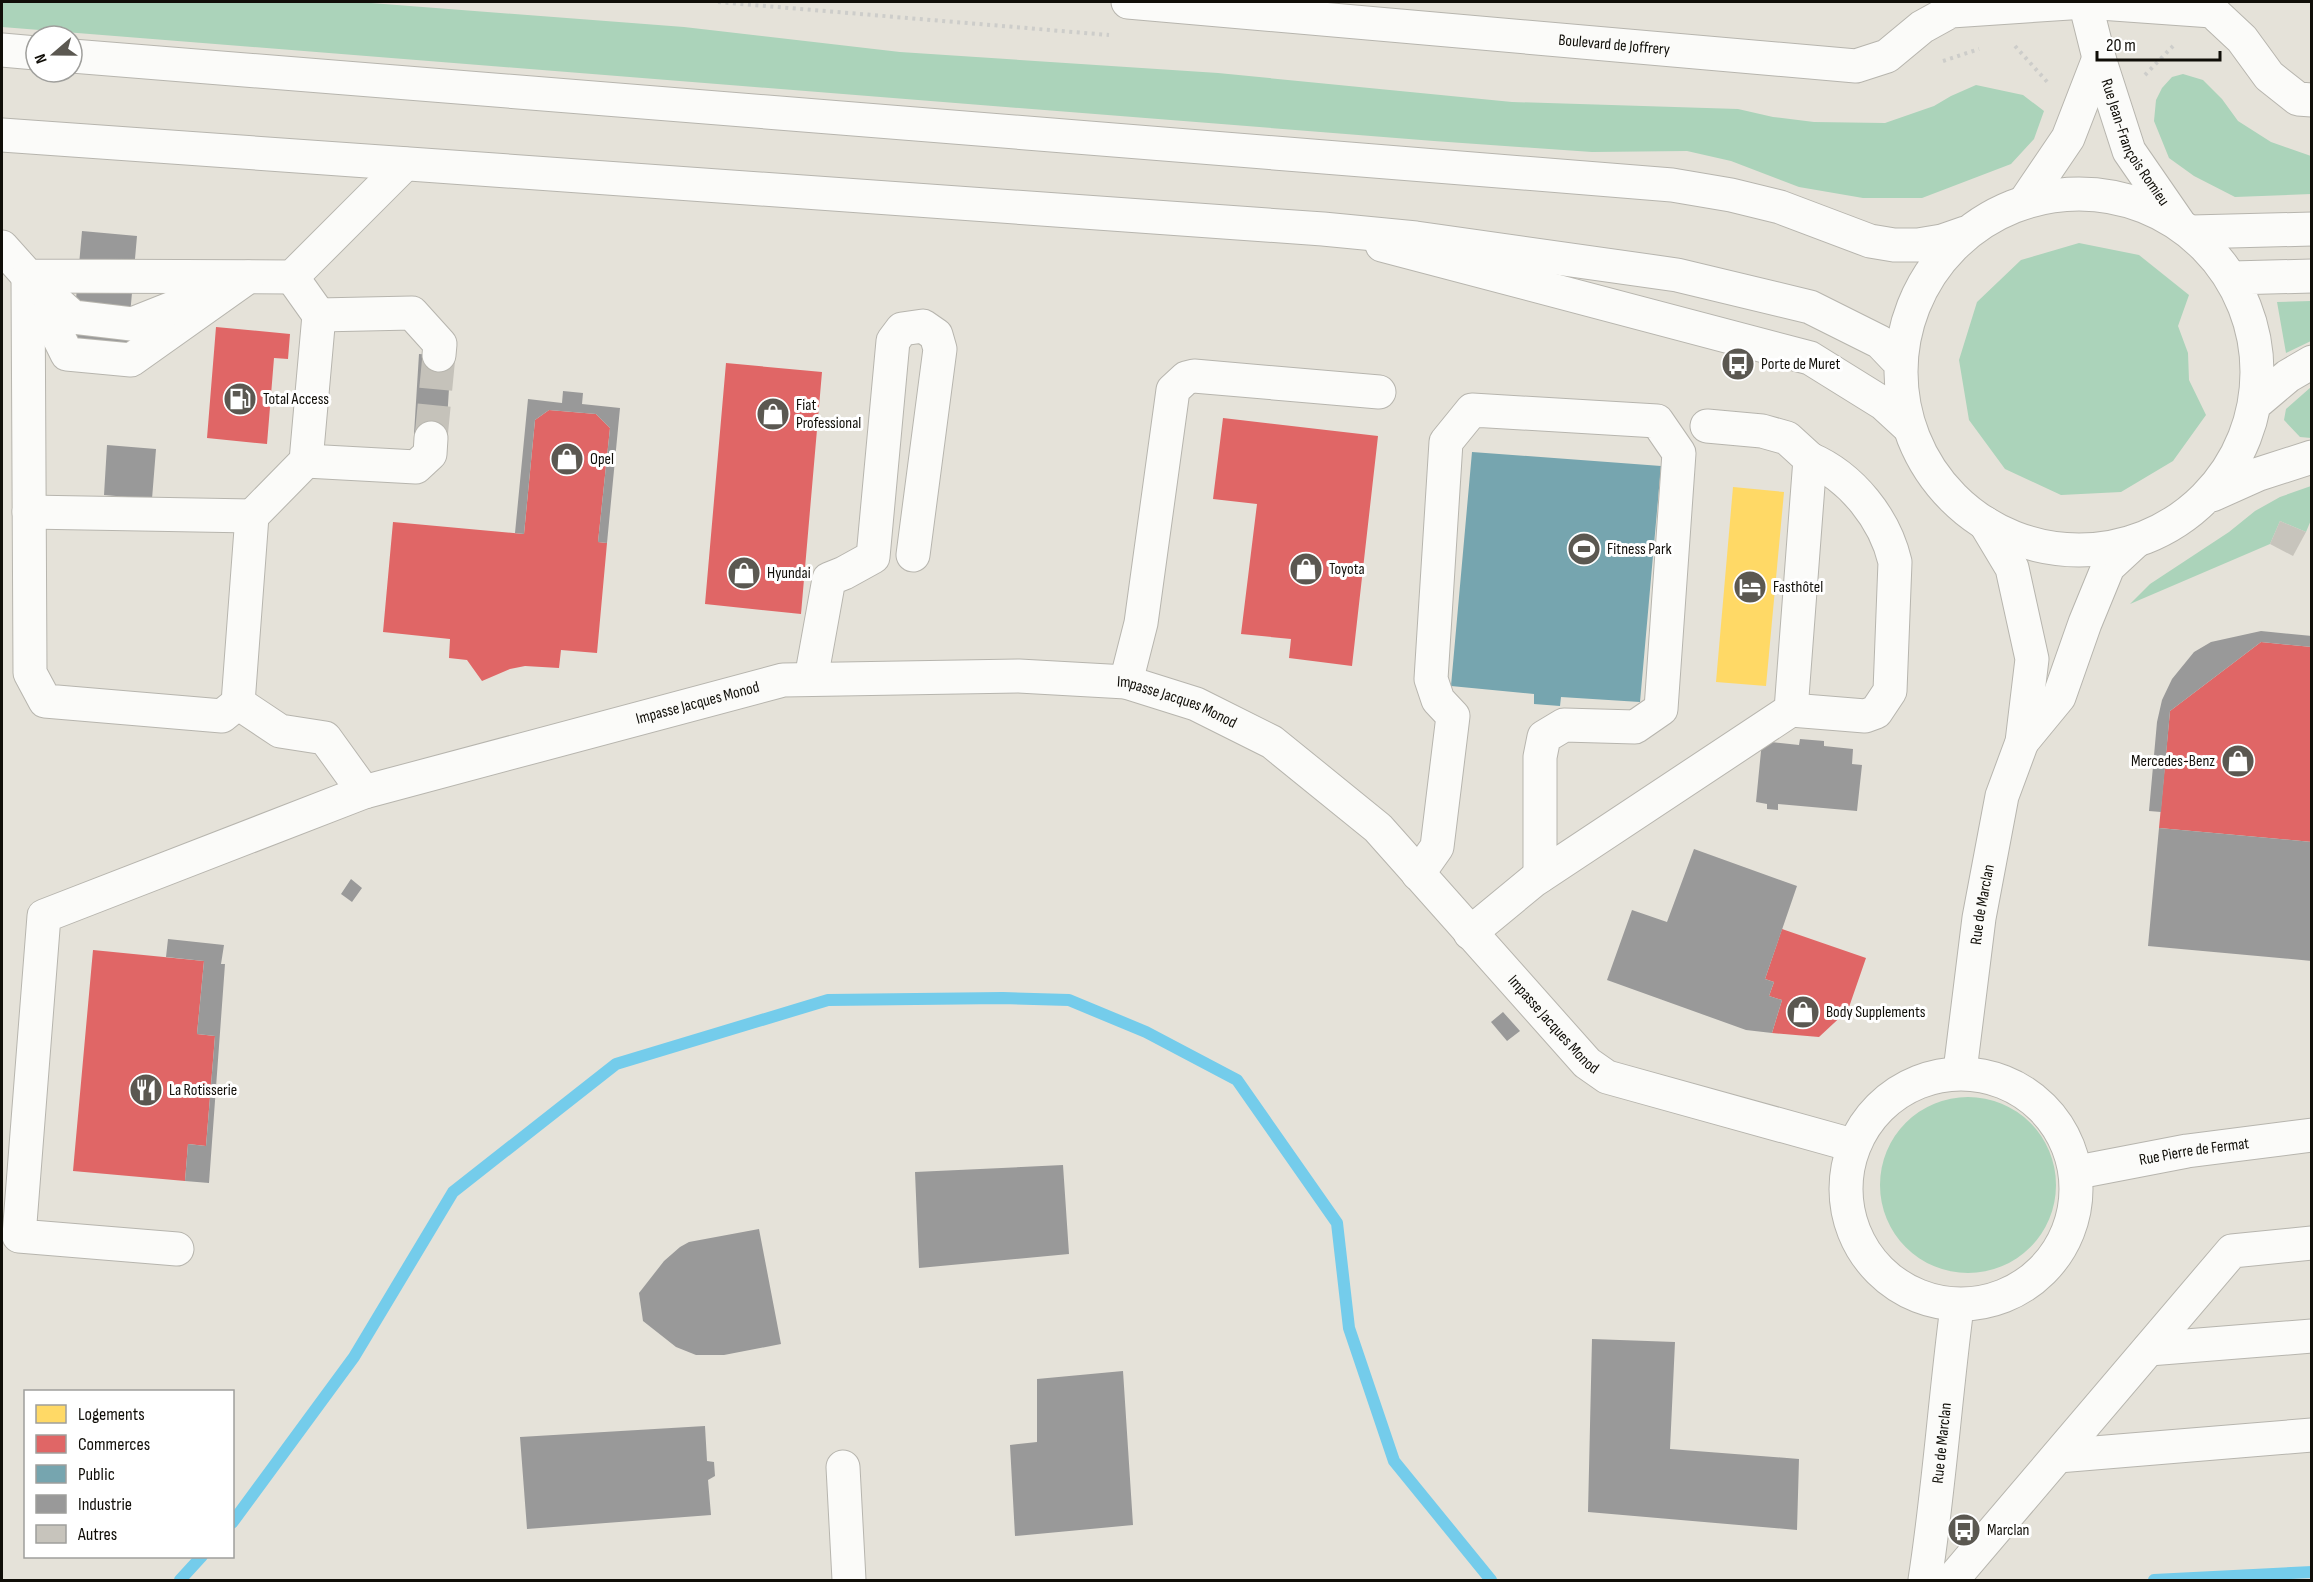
<svg xmlns="http://www.w3.org/2000/svg" width="2313" height="1582" font-family="'Sofia Sans Condensed',sans-serif">
	<style>
		.green { fill: #abd3ba }
		.homes { fill: #ffd966 }
		.shops { fill: #e06666 }
		.public { fill: #76a5af }
		.industry { fill: #999 }
		.lines { fill: none; stroke-linecap: round; stroke-linejoin: round }
		.stream { stroke: #74cceb; stroke-width: 12 }
		.building { fill: #c7c4bc }
		.minor-tunnel { stroke: #c5c2ba; stroke-width: 33; stroke-dasharray: 33 16; stroke-linecap: butt }
		.minor-casing { stroke: #b7b5ae; stroke-width: 35 }
		.major-casing { stroke: #b7b5ae; stroke-width: 35 }
		.path { stroke: #cdcdca; stroke-width: 4; stroke-dasharray: 3 4.5; stroke-linecap: butt }
		.minor { stroke: #fbfbf9; stroke-width: 33 }
		.major { stroke: #fbfbf9; stroke-width: 33 }
		.labels { text-anchor: middle; dominant-baseline: central; stroke-width: 6; stroke-linejoin: round; paint-order: stroke }
		.street-label { font-size: 16px; fill: #100e08; stroke: #fff }
		.poi-label { font-size: 16px; fill: #100e08; stroke: #fff; text-anchor: start }
	</style>
	<rect width="100%" height="100%" fill="#e5e2d9"/>
	<!-- green -->
	<path class="green" d="M2,2H358L684,27L900,52L1218,73L1512,102L1738,109L1773,117L1814,122L1885,123L1934,106L1951,96L1976,85L2023,95L2044,111L2034,139L2011,164L1922,198H1863L1799,187L1731,161L1687,151L1592,152L1434,141L2,27Z
		M2183,74L2203,80L2222,99L2238,121L2271,142L2311,156V194L2235,197L2194,176L2169,158L2154,121L2156,100L2162,88L2172,77Z
		M2079,243L2139,255L2189,295L2178,326L2188,353L2189,380L2206,415L2173,461L2121,492L2061,495L2005,469L1969,420L1959,360L1977,302L2021,260Z
		M2311,301V341L2286,353L2277,302Z
		M2311,387L2312,438H2311L2300,437L2284,420L2286,409Z
		M2311,486V520L2306,532L2280,521L2270,544L2130,604L2150,584L2229,532L2255,511L2280,497Z
		M1880 1185a88 88 0 1 1 176 0a88 88 0 1 1-176 0Z"/>
	<!-- homes -->
	<path class="homes" d="M1733,487L1784,492L1766,686L1716,682Z"/>
	<!-- shops -->
	<path class="shops" d="M216,327L290,334L288,359L274,358L267,444L207,438Z
		M726,363L822,372L801,614L705,604Z
		M549,410L596,414L610,428L598,542L607,543L597,653L561,650L559,668L525,666L510,669L482,681L467,660L449,658L450,639L383,632L393,522L524,534L535,420Z
		M1223,418L1378,436L1352,666L1289,658L1291,639L1241,634L1257,504L1213,499Z
		M2261,642L2312,647V842L2159,828L2170,711Z
		M1782,929L1866,958L1848,1010L1819,1037L1772,1033L1782,1000L1769,996L1774,982L1765,979Z
		M93,950L204,961L197,1034L215,1036L206,1146L188,1144L185,1181L73,1171Z"/>
	<!-- public -->
	<path class="public" d="M1472,452L1661,466L1640,702L1561,697L1560,706L1534,704V694L1451,686Z"/>
	<!-- industry -->
	<path class="industry" d="M82,231L137,236L125,372L70,367Z
		M419,354L451,356L446,437L414,434Z
		M563,391L583,393L582,404L620,408L607,543L598,542L610,428L596,414L549,410L535,420L524,534L515,533L528,399L562,403Z
		M107,445L156,449L152,499L104,495Z
		M2261,631L2312,636V647L2261,642L2170,711L2161,812L2149,811L2157,722L2162,700L2172,679L2194,652L2211,642Z
		M1800,739L1824,741V746L1853,749L1852,764L1862,765L1857,811L1778,804V810L1767,809V804L1756,802L1762,741L1799,745Z
		M2159,828L2312,842V961L2148,946Z
		M1694,849L1797,886L1765,979L1774,982L1769,996L1782,1000L1772,1033L1746,1030L1607,980L1632,910L1667,922Z
		M351,879L362,888L352,902L341,894Z
		M168,939L224,945L221,964H225L209,1183L185,1181L188,1144L206,1146L215,1036L197,1034L204,961L166,957Z
		M1503,1012L1520,1031L1507,1041L1491,1022Z
		M1063,1165L1069,1254L919,1268L915,1172Z
		M759,1229L781,1344L724,1355H696L676,1347L643,1321L639,1293L664,1261L680,1247L689,1242Z
		M1592,1339L1675,1342L1670,1449L1799,1459L1797,1530L1588,1512Z
		M1123,1371L1133,1525L1015,1536L1010,1445L1037,1442V1379Z
		M705,1426L707,1461L714,1462L715,1476L708,1480L711,1515L527,1529L520,1437Z"/>
	<g class="lines">
		<!-- stream -->
		<path class="stream" d="M232,1523L354,1357L453,1192L616,1064L828,1000L1003,998L1069,1000L1146,1032L1237,1080L1337,1223L1349,1328L1394,1461L1491,1580
			M180,1580L202,1556
			M2154,1580L2312,1572"/>
	</g>
	<!-- building -->
	<path class="building" d="M2280,521L2306,532L2293,556L2270,544Z"/>
	<g class="lines">
		<!-- minor-tunnel -->
		<path class="minor-tunnel" d="M431,438L439,355"/>
		<defs>
			<g id="minor">
				<path id="s1" d="M1128,2L1856,66L1887,56L1922,27L1951,11L2085,2"/>
				<path id="s2" d="M2085,2L2099,58L2129,151L2178,222"/>
				<path d="M2086,2L2212,11L2242,39L2269,76L2298,99L2312,100"/>
				<path d="M2026,200L2068,138L2099,58"/>
				<path d="M2192,232L2312,229"/>
				<path d="M1382,245L1810,358L1884,404L1909,427"/>
				<path d="M2,247L28,276L292,277L405,164"/>
				<path d="M28,276L30,673L45,701L222,716L238,703L252,516L306,461L319,315L292,277"/>
				<path d="M32,283L67,354L131,360L248,277"/>
				<path d="M41,288L73,317L132,324L195,299"/>
				<path d="M319,315L412,313L440,344L439,355"/>
				<path d="M306,461L416,467L430,454L431,438"/>
				<path d="M29,512L252,516"/>
				<path d="M811,679L829,579L844,573L873,557L893,341L902,329L923,326L936,335L940,349L913,555"/>
				<path d="M1126,682L1141,623L1173,390L1186,378L1194,376L1379,392"/>
				<path d="M238,703L280,731L325,738L364,792"/>
				<path d="M1791,710L1865,716L1876,712L1890,691L1895,562C1885,519 1852,477 1810,459"/>
				<path d="M2022,742L2059,697L2085,623L2108,567L2135,542"/>
				<path d="M1418,874L1437,847L1453,716L1438,700L1431,679L1446,442L1472,410L1657,421L1679,453L1661,709L1635,727L1564,725L1544,737L1540,757V876"/>
				<path d="M1470,933L1533,881L1791,710L1810,459L1787,438L1762,431L1707,426"/>
				<path id="s3" d="M1960,1071L1979,918L2002,796L2022,742L2032,659L2012,568L1985,523"/>
				<circle cx="1961" cy="1189" r="115"/>
				<path id="s4" d="M2078,1172L2187,1151L2312,1135"/>
				<path id="s5" d="M177,1249L19,1236L44,916L364,792L783,680L1019,676L1126,682L1196,704L1272,742L1378,828L1587,1063L1607,1077L1852,1145"/>
				<path d="M2149,1349L2312,1336"/>
				<path d="M2058,1456L2312,1435"/>
				<path d="M843,1467L849,1580"/>
				<path id="s6" d="M1925,1580C1939,1490 1945,1398 1957,1307"/>
				<path d="M1952,1580L2232,1251L2312,1243"/>
			</g>
			<path id="major" d="M2,50L36,53
				M72,56L1672,185L1731,195L1780,207L1870,241L1894,245H1918L1942,241L1965,233
				M2,135L1323,229L1416,238L1677,275L1810,307L1880,342L1901,364
				M1901 372a178 178 0 1 1 356 0a178 178 0 1 1-356 0Z
				M2232,278L2312,276
				M2256,403L2288,376L2312,362
				M2212,495L2259,474L2312,457"/>
		</defs>
		<!-- minor casing -->
		<use href="#minor" class="minor-casing"/>
		<!-- major casing -->
		<use href="#major" class="major-casing"/>
		<!-- path -->
		<path class="path" d="M718,2L1109,35
			M2015,46L2050,85
			M1943,61L1979,49
			M2145,75L2173,46"/>
		<!-- minor -->
		<use href="#minor" class="minor"/>
		<!-- major -->
		<use href="#major" class="major"/>
	</g>
	<!-- icons -->
	<defs>
		<symbol id="bus-disc" viewBox="-11 -11 22 22"><circle r="9.5" fill="#5b5851" stroke="#fff"/><path d="M-5-6H5V4H4V6H2V4H-2V6H-4V4H-5ZM-3.5-4V0h7V-4ZM-3.5 1.2v1.5H-2V1.2ZM2 1.2v1.5H3.5V1.2Z" fill="#fff"/></symbol>
		<symbol id="fuel-disc" viewBox="-11 -11 22 22"><circle r="9.5" fill="#5b5851" stroke="#fff"/><path d="M-5.5-6h7V0h2V4h1.3V-2.5L3-4.5l.8-.8L6-3V5H2.5V1h-1V6h-7ZM-4.2-4.7v3.2H.2V-4.7Z" fill="#fff"/></symbol>
		<symbol id="shop-disc" viewBox="-11 -11 22 22"><circle r="9.5" fill="#5b5851" stroke="#fff"/><path d="M-5-2.5h2.3a2.7 3.5 0 0 1 5.4 0H5L5.5 6h-11ZM-1.5-2.5h3a1.5 2.3 0 0 0-3 0Z" fill="#fff"/></symbol>
		<symbol id="stadium-disc" viewBox="-11 -11 22 22"><circle r="9.5" fill="#5b5851" stroke="#fff"/><path d="M0-5a6.5 5 0 1 0 0 10a6.5 5 0 1 0 0-10ZM-3.5-1.8h7v3.6h-7Z" fill="#fff"/></symbol>
		<symbol id="hotel-disc" viewBox="-11 -11 22 22"><circle r="9.5" fill="#5b5851" stroke="#fff"/><path d="M-6-4.5h1.5V1H6V5H4.5V3h-9V5H-6ZM-4 0a1.8 1.8 0 1 1 3.6 0ZM.5 0V-2.5h3Q6-2.5 6 0Z" fill="#fff"/></symbol>
		<symbol id="restaurant-disc" viewBox="-11 -11 22 22"><circle r="9.5" fill="#5b5851" stroke="#fff"/><path d="M-5-6h1v4h1v-4h1v4h1v-4h1v5L-1.5 .5V6h-2V.5L-5-1ZM5-6V6H3V1.5H1.5Q1.5-4 5-6Z" fill="#fff"/></symbol>
	</defs>
	<g fill-rule="evenodd">
		<use href="#bus-disc" x="1719" y="345" width="38" height="38"/>
		<use href="#fuel-disc" x="221" y="380" width="38" height="38"/>
		<use href="#shop-disc" x="754" y="395" width="38" height="38"/>
		<use href="#shop-disc" x="548" y="440" width="38" height="38"/>
		<use href="#stadium-disc" x="1565" y="530" width="38" height="38"/>
		<use href="#shop-disc" x="1287" y="550" width="38" height="38"/>
		<use href="#shop-disc" x="725" y="554" width="38" height="38"/>
		<use href="#hotel-disc" x="1731" y="568" width="38" height="38"/>
		<use href="#shop-disc" x="2219" y="742" width="38" height="38"/>
		<use href="#shop-disc" x="1784" y="993" width="38" height="38"/>
		<use href="#restaurant-disc" x="127" y="1071" width="38" height="38"/>
		<use href="#bus-disc" x="1945" y="1511" width="38" height="38"/>
	</g>
	<g class="labels">
		<!-- street labels -->
		<g class="street-label">
			<text stroke="none"><textPath href="#s1" startOffset="488">Boulevard de Joffrery</textPath></text>
			<text stroke="none"><textPath href="#s2" startOffset="150">Rue Jean-François Romieu</textPath></text>
			<text stroke="none"><textPath href="#s5" startOffset="1168">Impasse Jacques Monod</textPath></text>
			<text stroke="none"><textPath href="#s5" startOffset="1654">Impasse Jacques Monod</textPath></text>
			<text stroke="none"><textPath href="#s3" startOffset="168">Rue de Marclan</textPath></text>
			<text stroke="none"><textPath href="#s5" startOffset="2158">Impasse Jacques Monod</textPath></text>
			<text stroke="none"><textPath href="#s4" startOffset="118">Rue Pierre de Fermat</textPath></text>
			<text stroke="none"><textPath href="#s6" startOffset="138">Rue de Marclan</textPath></text>
		</g>
		<!-- poi labels -->
		<g class="poi-label">
			<text x="1761" y="364">Porte de Muret</text>
			<text x="263" y="399">Total Access</text>
			<text x="796" y="405">Fiat<tspan x="796" dy="18">Professional</tspan></text>
			<text x="590" y="459">Opel</text>
			<text x="1607" y="549">Fitness Park</text>
			<text x="1329" y="569">Toyota</text>
			<text x="767" y="573">Hyundai</text>
			<text x="1773" y="587">Fasthôtel</text>
			<text x="2215" y="761" text-anchor="end">Mercedes-Benz</text>
			<text x="1826" y="1012">Body Supplements</text>
			<text x="169" y="1090">La Rotisserie</text>
			<text x="1987" y="1530">Marclan</text>
		</g>
	</g>
	<!-- border -->
	<rect width="2313" height="1582" fill="none" stroke="#100e08" stroke-width="6"/>
	<!-- legend -->
	<rect x="24" y="1390" width="210" height="168" fill="#ffffff" stroke="#9f9f9c" stroke-width="1.5"/>
	<rect x="36" y="1405" width="30" height="18" fill="#ffd966" stroke="#9f9f9c" stroke-width="1.5"/>
	<text x="78" y="1420" font-size="18" fill="#100e08">Logements</text>
	<rect x="36" y="1435" width="30" height="18" fill="#e06666" stroke="#9f9f9c" stroke-width="1.5"/>
	<text x="78" y="1450" font-size="18" fill="#100e08">Commerces</text>
	<rect x="36" y="1465" width="30" height="18" fill="#76a5af" stroke="#9f9f9c" stroke-width="1.5"/>
	<text x="78" y="1480" font-size="18" fill="#100e08">Public</text>
	<rect x="36" y="1495" width="30" height="18" fill="#999999" stroke="#9f9f9c" stroke-width="1.5"/>
	<text x="78" y="1510" font-size="18" fill="#100e08">Industrie</text>
	<rect x="36" y="1525" width="30" height="18" fill="#c7c4bc" stroke="#9f9f9c" stroke-width="1.5"/>
	<text x="78" y="1540" font-size="18" fill="#100e08">Autres</text>
	<!-- north arrow -->
	<g transform="translate(54 54) rotate(250)"><circle r="28" fill="#ffffff" stroke="#9f9f9c" stroke-width="1.5"/>
	<path d="M0-4.5L10 22L0 15L-10 22Z" fill="#5b5851"/>
	<text y="-9" font-size="16" font-weight="bold" text-anchor="middle" fill="#100e08">N</text>
	</g>
	<!-- scale -->
	<path d="M2097 51v9h123v-9" fill="none" stroke="#100e08" stroke-width="3"/>
	<text x="2106" y="51" font-size="18" fill="#100e08" stroke="#ffffff" stroke-width="4.5" paint-order="stroke">20 m</text>
</svg>
